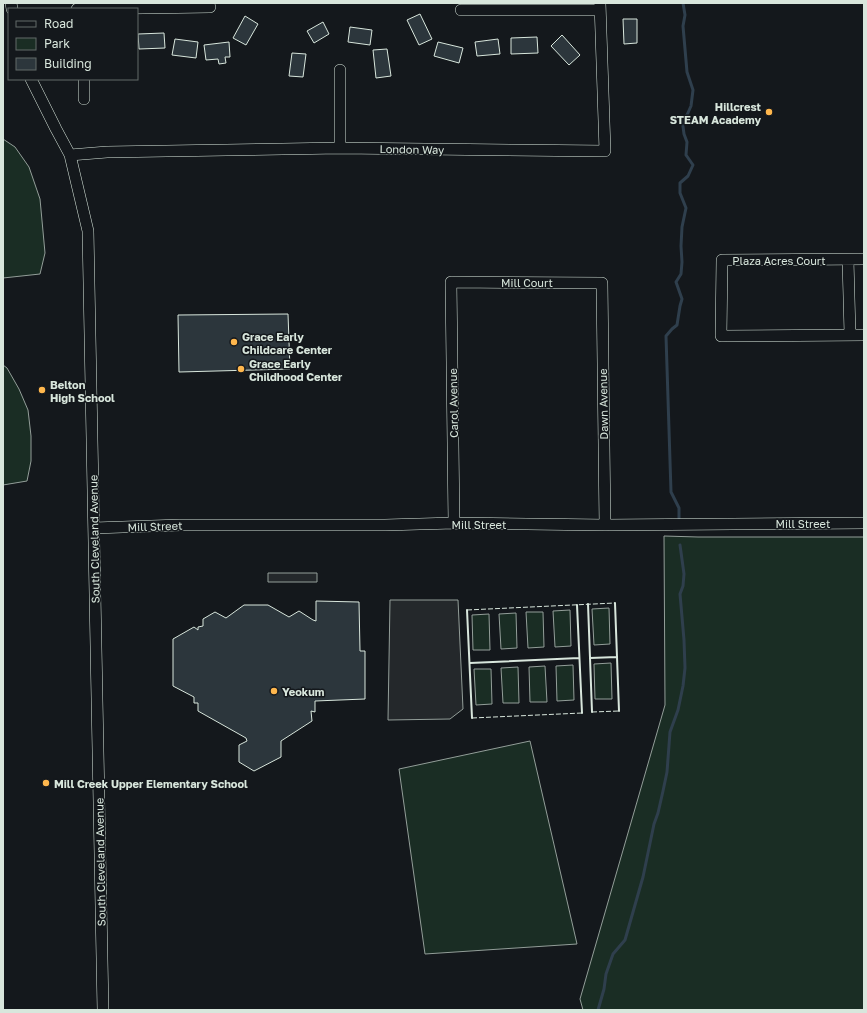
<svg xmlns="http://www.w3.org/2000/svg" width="867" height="1013" font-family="'Golos Text',sans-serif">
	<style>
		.green { fill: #1a2d24; stroke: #939e99 }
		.parking { fill: #24282b; stroke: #939e99 }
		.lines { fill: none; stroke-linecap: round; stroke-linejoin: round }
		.stream { stroke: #2f3f4d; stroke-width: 3 }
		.building { fill: #2c363c; stroke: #d8e6dc }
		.minor-casing { stroke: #d8e6dc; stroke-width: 12 }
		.minor { stroke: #14181c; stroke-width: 11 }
		.fence { stroke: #d8e6dc; stroke-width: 1; stroke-dasharray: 5 2; stroke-linecap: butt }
		.wall { stroke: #d8e6dc; stroke-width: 2 }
		.poi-dot { fill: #ffb74d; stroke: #14181c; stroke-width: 1.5 }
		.labels { text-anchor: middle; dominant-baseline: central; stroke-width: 3; stroke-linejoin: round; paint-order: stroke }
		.poi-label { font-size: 11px; font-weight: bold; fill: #d8e6dc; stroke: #14181c; text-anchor: start }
		.street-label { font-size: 11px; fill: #d8e6dc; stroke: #14181c }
	</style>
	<rect width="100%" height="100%" fill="#14181c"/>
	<!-- green -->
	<path class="green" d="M3,139L15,147L29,167L40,199L45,253L40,274L3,278Z
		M3,365L7,368L19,389L28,410L31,436V461L27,481L3,485Z
		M664,536L698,537H864V1010H583L580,999L665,705Z
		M609,608L610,644L594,645L592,609Z
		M570,610L571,646L555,647L553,611Z
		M526,612H543L544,647L528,648Z
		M516,613L517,648L501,649L499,614Z
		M489,614L490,650H473L472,615Z
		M611,663L612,699H595L594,664Z
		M573,665L574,700L557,701L556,666Z
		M545,666L547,702H530L529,667Z
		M518,667L519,703H503L501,668Z
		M474,669H491L492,704L476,705Z
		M530,741L577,944L425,954L399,769Z"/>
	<!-- parking -->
	<path class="parking" d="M268,573H317V582H268Z
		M390,600H458L463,709L450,719L388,720Z"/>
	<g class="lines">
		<!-- stream -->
		<path class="stream" d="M679,518V508L671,492L666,336L672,329L677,325L680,306L682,299L676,282L681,274L682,262L681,246L682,227L686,208L680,193V183L688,176L693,165L686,155L687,142L684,134L682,119L687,115L691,106L693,90L687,72L683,26L685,15L683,3
			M598,1010L604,989L606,974L613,954L625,940L643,877L654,824L658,813L663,791L667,772L670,732L678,710L683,686L685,668L684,640L680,594L683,586L684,574L680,545"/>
	</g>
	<!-- building -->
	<path class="building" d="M420,14L432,39L419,45L407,20Z
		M245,16L258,24L246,45L233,38Z
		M623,19H637V43L624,44Z
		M323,22L329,34L314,43L307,31Z
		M350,27L372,30L370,45L348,42Z
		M164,33L165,48L139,49L138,34Z
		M562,35L580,55L569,65L551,46Z
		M537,37L538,53L511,54V38Z
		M175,39L198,42L196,58L172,55Z
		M498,39L500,54L477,56L475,42Z
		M229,42L230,57H225L226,63L219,64L218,59L206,60L204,45Z
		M438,42L463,48L459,63L434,56Z
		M387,49L391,76L376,78L373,50Z
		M292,53L306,54L303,77L289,76Z
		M288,314L290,369L179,372L178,315Z
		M316,601L359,602L360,651H365V699L315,701V712L311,711L312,721L281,741V757L254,771L239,762V745L247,741L246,738L198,711V703H194V697L173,686V639L194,627L198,630V627L203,626V619L215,612L226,618L244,605H268L289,617L299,611L313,620L316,621Z"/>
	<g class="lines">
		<defs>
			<path id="minor" d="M11,3L12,9
				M77,9L210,7
				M461,10H600
				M31,79L56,129L70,155L88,231L103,1010
				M84,99V79
				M340,148V70
				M70,155L107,152L340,148L605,151L600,3
				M864,259L722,260L721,336L864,335
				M848,260L850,334
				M454,523L451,282L602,283L605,525
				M94,528L180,525H385L454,523L605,525L864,523"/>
		</defs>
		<!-- minor casing -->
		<use href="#minor" class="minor-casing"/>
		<!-- minor -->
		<use href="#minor" class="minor"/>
		<!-- fence -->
		<path class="fence" d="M467,610L615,603
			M592,712L619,711
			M472,718L582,713"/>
		<!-- wall -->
		<path class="wall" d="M615,603L619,711
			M588,604L592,712
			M577,605L582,713
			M467,610L472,718
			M590,658L617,657
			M470,663L579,658"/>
	</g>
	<!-- markers -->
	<g class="poi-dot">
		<circle cx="769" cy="112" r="4"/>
		<circle cx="234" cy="342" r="4"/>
		<circle cx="241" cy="369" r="4"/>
		<circle cx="42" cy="390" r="4"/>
		<circle cx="274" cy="691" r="4"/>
		<circle cx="46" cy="783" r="4"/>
	</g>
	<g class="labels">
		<!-- poi labels -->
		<g class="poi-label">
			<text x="761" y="106" text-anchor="end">Hillcrest<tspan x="761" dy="13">STEAM Academy</tspan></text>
			<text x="242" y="336">Grace Early<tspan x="242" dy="13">Childcare Center</tspan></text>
			<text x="249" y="363">Grace Early<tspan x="249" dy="13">Childhood Center</tspan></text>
			<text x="50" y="384">Belton<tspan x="50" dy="13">High School</tspan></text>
			<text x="282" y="691">Yeokum</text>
			<text x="54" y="783">Mill Creek Upper Elementary School</text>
		</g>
		<!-- street labels -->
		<g class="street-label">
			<text transform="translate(412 149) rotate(1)">London Way</text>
			<text x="779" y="260">Plaza Acres Court</text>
			<text x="527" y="282">Mill Court</text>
			<text transform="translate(453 403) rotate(-91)">Carol Avenue</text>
			<text transform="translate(603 404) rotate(-91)">Dawn Avenue</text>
			<text x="803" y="523">Mill Street</text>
			<text x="479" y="524">Mill Street</text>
			<text transform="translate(155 526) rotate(-2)">Mill Street</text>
			<text transform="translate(94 539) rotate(-91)">South Cleveland Avenue</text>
			<text transform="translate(100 862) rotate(-91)">South Cleveland Avenue</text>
		</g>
	</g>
	<!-- border -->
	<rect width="867" height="1013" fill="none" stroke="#d8e6dc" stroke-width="8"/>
	<!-- legend -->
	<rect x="8" y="8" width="130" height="72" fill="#14181c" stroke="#626a69"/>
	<rect x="16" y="21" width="20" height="6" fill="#14181c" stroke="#626a69"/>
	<text x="44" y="28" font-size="12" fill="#d8e6dc">Road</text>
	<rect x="16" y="38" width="20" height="12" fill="#1a2d24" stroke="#626a69"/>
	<text x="44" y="48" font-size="12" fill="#d8e6dc">Park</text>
	<rect x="16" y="58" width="20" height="12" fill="#2c363c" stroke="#626a69"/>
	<text x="44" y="68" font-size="12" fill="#d8e6dc">Building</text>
</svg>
